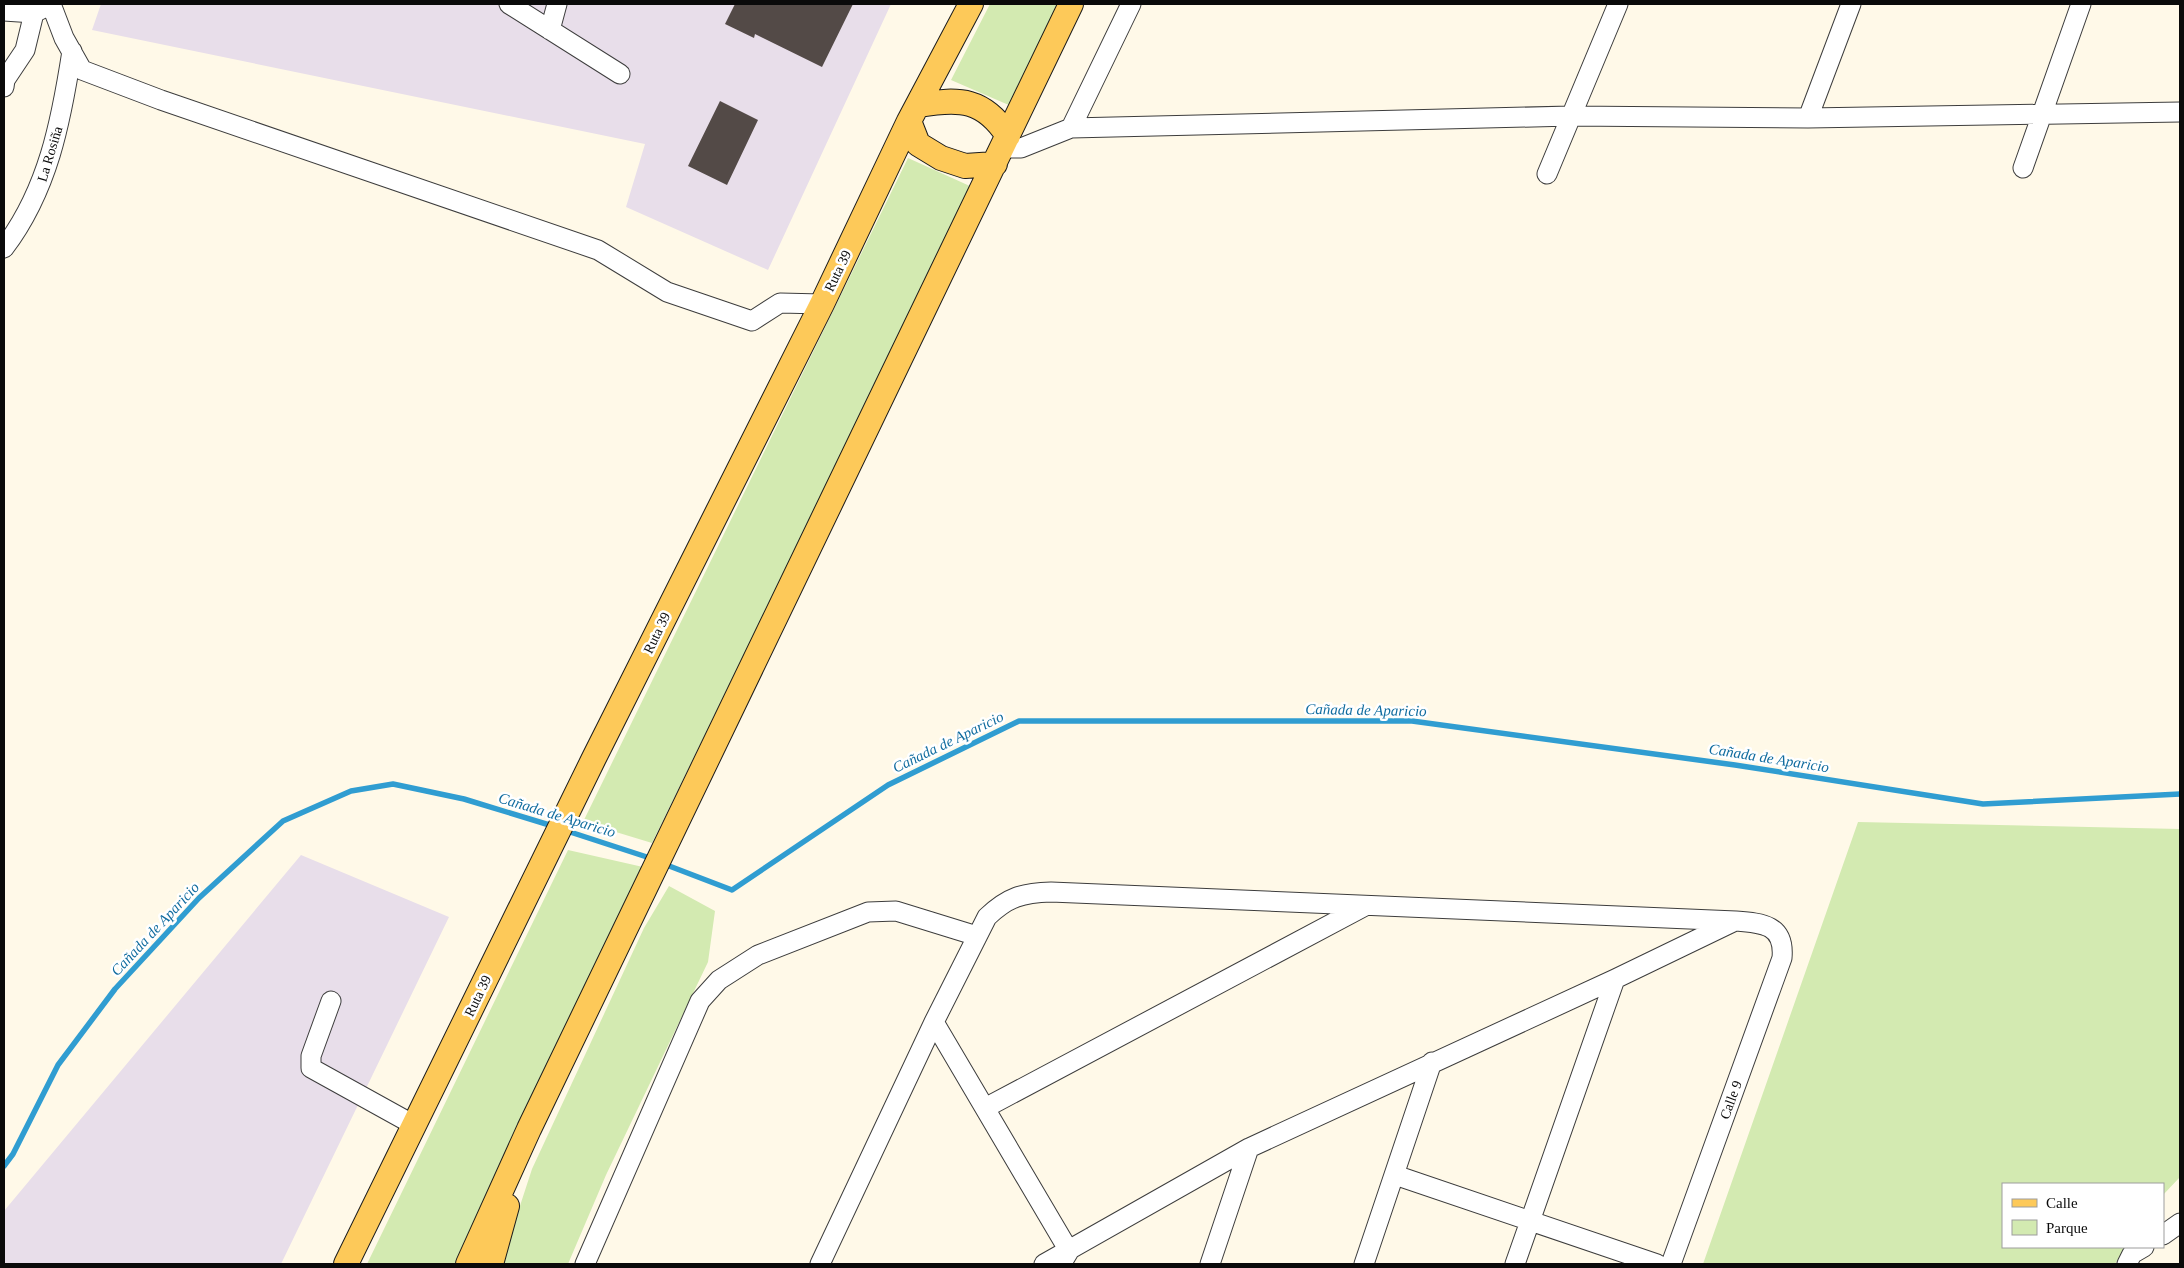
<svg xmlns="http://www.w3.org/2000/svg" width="2184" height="1268" font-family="'Times New Roman',serif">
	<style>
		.industrial { fill: #e8deea }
		.green { fill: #d3eab1 }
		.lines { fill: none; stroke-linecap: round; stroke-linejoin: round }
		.stream { stroke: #309dd1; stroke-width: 5.5 }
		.building { fill: #534a47 }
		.minor-casing { stroke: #3d3d3d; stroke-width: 21 }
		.major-casing { stroke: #1b1b1b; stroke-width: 26 }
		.minor { stroke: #fff; stroke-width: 19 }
		.major { stroke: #fdc959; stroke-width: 24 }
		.labels { text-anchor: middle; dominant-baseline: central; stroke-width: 5; stroke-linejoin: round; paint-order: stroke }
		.street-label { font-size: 14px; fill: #0a0a0a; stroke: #fff }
		.water-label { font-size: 15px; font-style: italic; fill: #116c9f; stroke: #fff }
	</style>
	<rect width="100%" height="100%" fill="#fff9e8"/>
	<!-- industrial -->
	<path class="industrial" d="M101,4H891L768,270L626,207L645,144L92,30Z
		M301,855L449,917L281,1264H4V1211Z"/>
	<!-- green -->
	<path class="green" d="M990,4H1059L1011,106L951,80Z
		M908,158L972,187L652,843L583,822Z
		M1858,822L2180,829V1177L2163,1195V1184H2003V1247H2125L2115,1264H1703Z
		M568,850L643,867L457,1264H367Z
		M669,886L715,911L708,962L606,1175L568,1264H501L532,1169L644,928Z"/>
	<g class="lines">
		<!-- stream -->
		<path class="stream" d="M564,830L653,859
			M664,864L732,890L888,785L1019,721H1412L1735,765L1983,804L2180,794
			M4,1166L13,1154L58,1065L115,989L199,898L283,821L351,791L393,784L464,799L556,827"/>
	</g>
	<!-- building -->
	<path class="building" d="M735,4H853L822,67L755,34L754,38L725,24Z
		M720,101L758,120L727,185L688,166Z"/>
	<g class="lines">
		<defs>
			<path id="minor" d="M509,4L620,74
				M4,11L34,13L51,4L64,38L82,70L161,100L598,250L667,292L752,321L780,303L822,304
				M550,30L557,4
				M4,87L5,80L25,50L34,13
				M1808,118L1851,4
				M1071,128L1571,116L1808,118L2180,112
				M1002,148H1021L1071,128L1131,4
				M2023,168L2081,4
				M1547,174L1618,4
				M4,248C48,190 61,122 72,51
				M331,1001L311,1056V1068L414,1125
				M934,1022L1069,1251L1063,1261
				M985,1108L1365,906
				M1395,1175L1657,1264
				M2163,1235L2180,1223
				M585,1264L700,1001L719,980L758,955L868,912L896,911L977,936
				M820,1264L934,1022L987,917C1008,897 1022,893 1051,892L1736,921C1763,923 1785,925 1782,958L1671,1264
				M1044,1264L1249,1148L1615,979L1733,922
				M1210,1264L1249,1148
				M1364,1264L1432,1062
				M1515,1264L1615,979
				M2127,1264L2132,1254L2144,1247"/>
			<path id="major" d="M919,105C960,98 984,99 1008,136
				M909,121L918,144L941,158L965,166L995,164
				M346,1264L594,758L822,304L909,121L971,4
				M468,1264L529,1129L1071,4
				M491,1264L507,1206"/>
		</defs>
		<!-- minor casing -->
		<use href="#minor" class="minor-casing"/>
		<!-- major casing -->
		<use href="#major" class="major-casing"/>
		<!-- minor -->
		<use href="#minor" class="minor"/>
		<!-- major -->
		<use href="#major" class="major"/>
	</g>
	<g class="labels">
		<!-- street labels -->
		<g class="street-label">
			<text transform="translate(50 154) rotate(-73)">La Rosiña</text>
			<text transform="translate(838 271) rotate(-64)">Ruta 39</text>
			<text transform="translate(657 633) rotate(-64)">Ruta 39</text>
			<text transform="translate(478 996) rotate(-64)">Ruta 39</text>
			<text transform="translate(1731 1100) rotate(-70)">Calle 9</text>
		</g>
		<!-- water labels -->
		<g class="water-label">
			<text transform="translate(1366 710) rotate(1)">Cañada de Aparicio</text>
			<text transform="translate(948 742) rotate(-26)">Cañada de Aparicio</text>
			<text transform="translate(1769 758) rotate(9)">Cañada de Aparicio</text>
			<text transform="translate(557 815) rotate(17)">Cañada de Aparicio</text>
			<text transform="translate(155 929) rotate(-47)">Cañada de Aparicio</text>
		</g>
	</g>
	<!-- border -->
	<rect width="2184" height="1268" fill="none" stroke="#0a0a0a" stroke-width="10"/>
	<!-- legend -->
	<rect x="2002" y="1183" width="162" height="65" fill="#ffffff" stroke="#9d9d9d"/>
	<rect x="2012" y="1199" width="25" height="8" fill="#fdc959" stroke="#9d9d9d"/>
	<text x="2046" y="1208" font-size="15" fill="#0a0a0a">Calle</text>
	<rect x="2012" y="1220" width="25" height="15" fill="#d3eab1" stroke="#9d9d9d"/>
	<text x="2046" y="1233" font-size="15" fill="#0a0a0a">Parque</text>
</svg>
